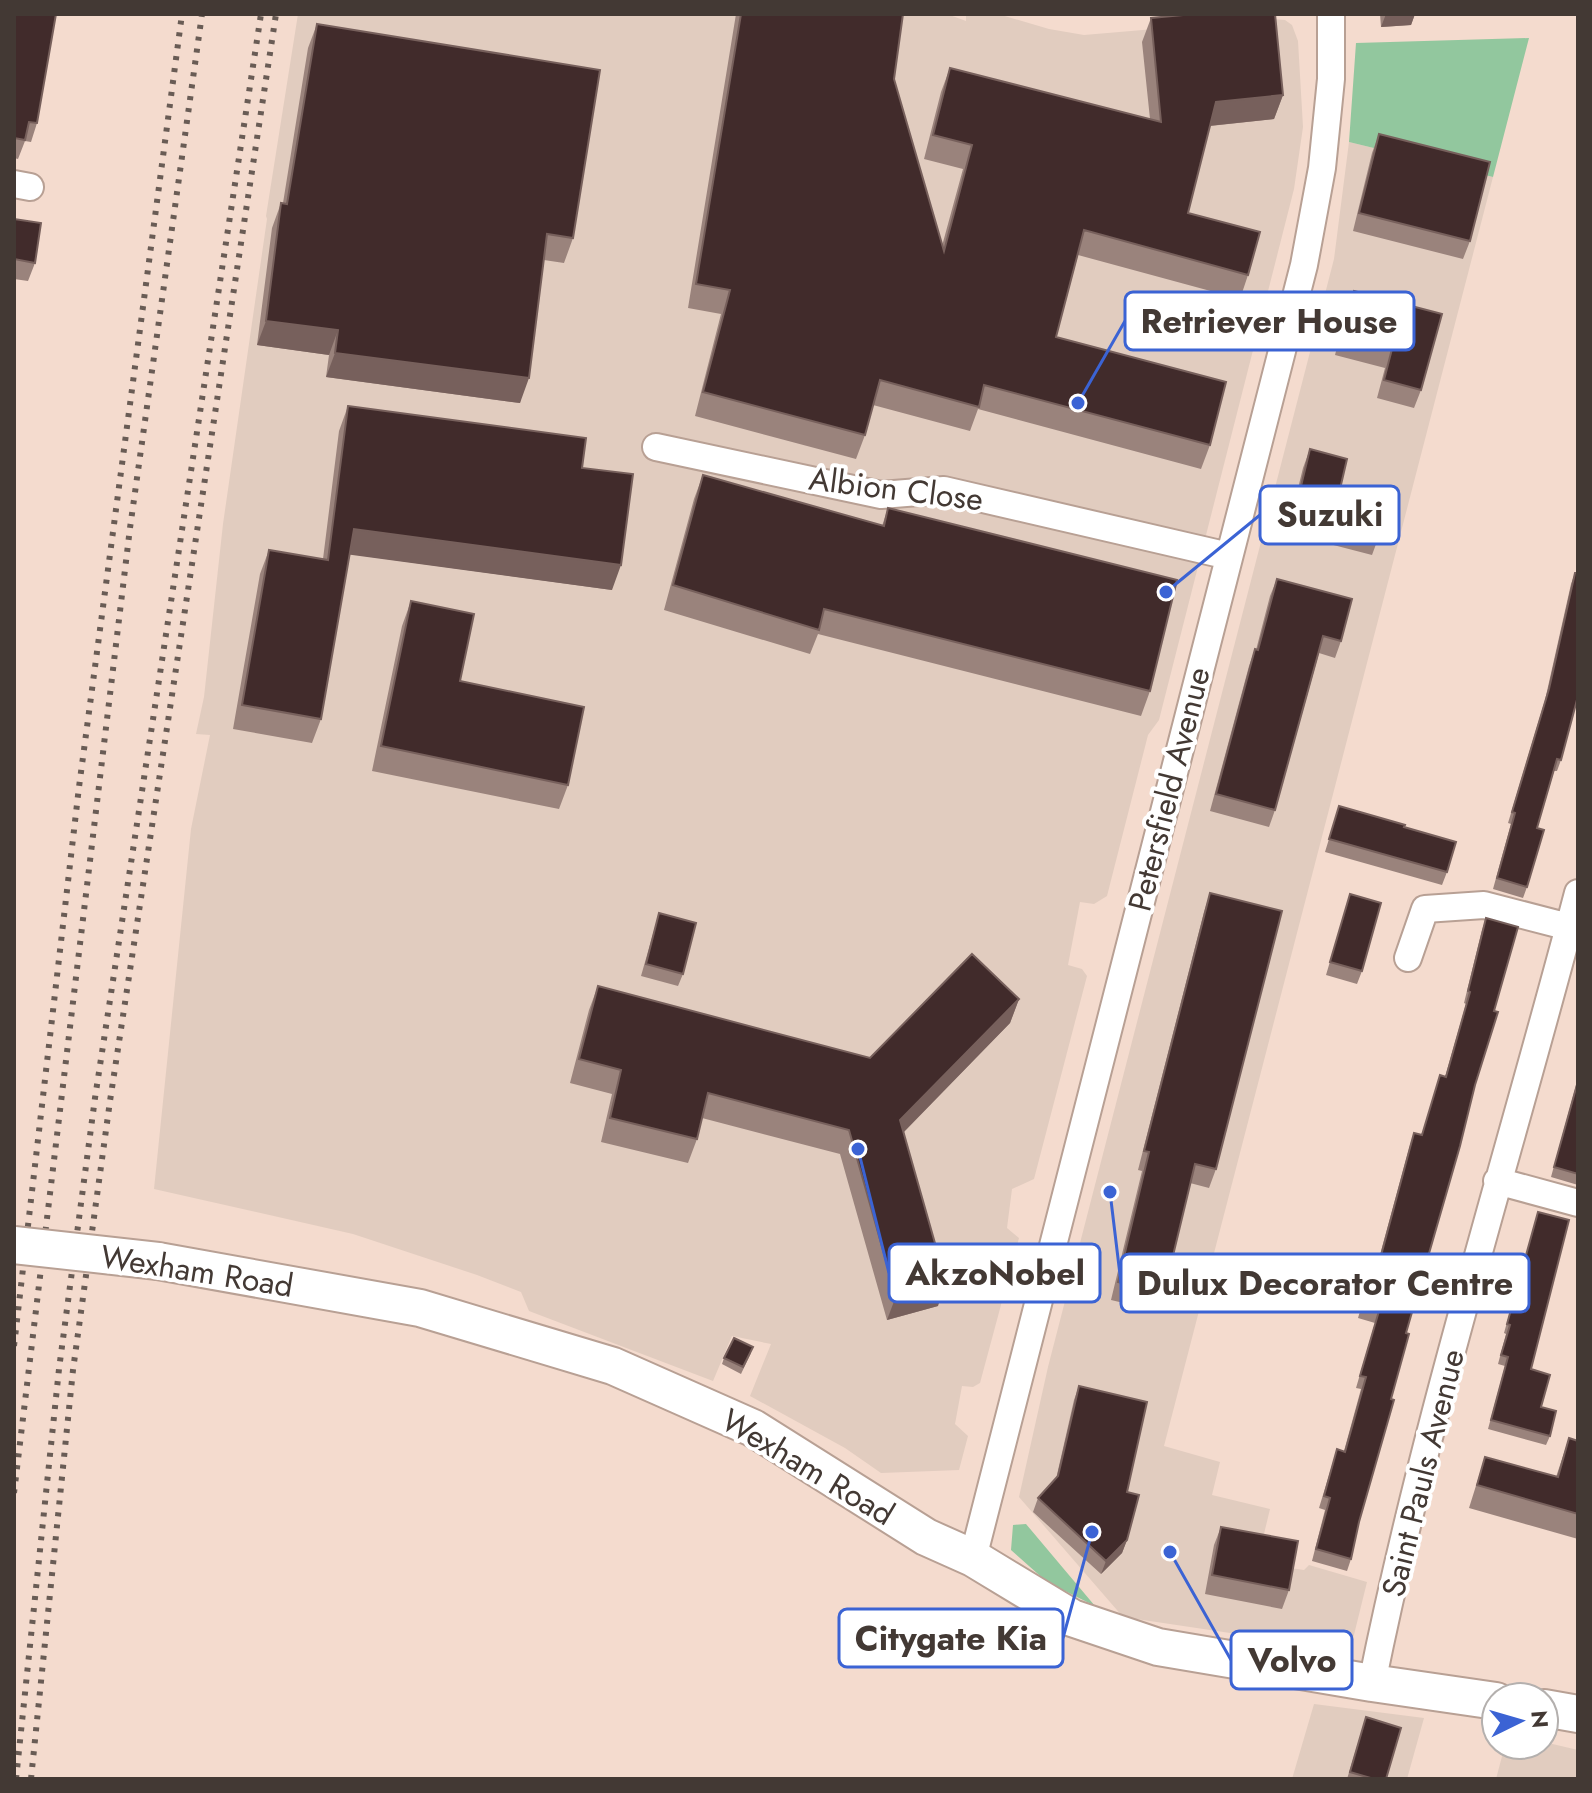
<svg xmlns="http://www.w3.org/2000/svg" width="1592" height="1793" font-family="Jost,sans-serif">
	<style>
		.industrial { fill: #e1ccbf }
		.green { fill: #92c79e }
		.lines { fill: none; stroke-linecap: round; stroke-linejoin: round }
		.street-casing { stroke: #b8a094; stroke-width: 30 }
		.secondary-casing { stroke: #b8a094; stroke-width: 40 }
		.street { stroke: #fff; stroke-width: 26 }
		.secondary { stroke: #fff; stroke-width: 36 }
		.rail { stroke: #695c55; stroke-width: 6; stroke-dasharray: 4 8; stroke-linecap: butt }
		.secondary-bridge-casing { stroke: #b8a094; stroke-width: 40; stroke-linecap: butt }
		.secondary-bridge { stroke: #fff; stroke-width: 36 }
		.wall { fill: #9a837c }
		.shaded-wall { fill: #77605c }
		.building { fill: #412b2b; stroke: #77605c; stroke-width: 2 }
		.labels { text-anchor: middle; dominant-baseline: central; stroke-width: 8; stroke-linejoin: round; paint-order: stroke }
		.street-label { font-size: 32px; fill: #433934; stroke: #fff }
		.leader { fill: none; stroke: #3b63d4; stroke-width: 3 }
		.callout-dot { fill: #3b63d4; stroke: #fff; stroke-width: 3 }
		.callout { fill: #fff; stroke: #3b63d4; stroke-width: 3 }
		.callout-label { font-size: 34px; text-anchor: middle; font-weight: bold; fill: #433934 }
	</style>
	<rect width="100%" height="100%" fill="#f4dbce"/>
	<!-- industrial -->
	<path class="industrial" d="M298,14H947L966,21V14H998L1049,29L1084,35L1272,19L1285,20L1292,25L1298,41L1303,127L1294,189L1159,720L1148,735L1107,896L1094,904L1080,902L1068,965L1082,969L1087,976L1034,1179L1012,1189L1007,1228L1019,1238L980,1383L973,1387L962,1386L955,1424L968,1436L959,1470L881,1473L845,1448L750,1396L771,1344L732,1336L713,1381L529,1311L521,1292L477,1275L353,1234L154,1189L191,829L210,735L196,734L204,697L223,524L267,219L266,216Z
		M1349,142L1493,177L1164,1446L1220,1462L1212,1495L1270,1509L1257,1563L1304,1570L1309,1565L1367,1582L1350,1651L1123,1617L1019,1497L1048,1367L1334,259Z
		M1314,1704L1424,1718L1407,1779H1292Z
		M1544,1742L1578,1750V1779H1496L1505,1745H1544Z"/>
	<!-- green -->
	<path class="green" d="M1529,38L1493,177L1349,142L1356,43Z
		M1026,1524L1095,1606L1047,1582L1011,1550L1013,1525Z"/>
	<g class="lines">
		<defs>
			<path id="street" d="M14,184L30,187
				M656,447L881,495L944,490L1229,556
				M1408,958L1425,909L1484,905L1569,927
				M1497,1181L1578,1203
				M973,1558L1304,265L1322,168L1331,79V14
				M1372,1683C1426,1416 1509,1156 1578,893"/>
			<path id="secondary" d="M158,1261L420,1308L613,1366L753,1428L926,1537L973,1558L1072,1618L1158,1647L1372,1683L1496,1701
				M1544,1708L1578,1714"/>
		</defs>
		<!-- street casing -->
		<use href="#street" class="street-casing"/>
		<!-- secondary casing -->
		<use href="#secondary" class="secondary-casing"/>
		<!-- street -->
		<use href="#street" class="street"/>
		<!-- secondary -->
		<use href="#secondary" class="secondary"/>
		<!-- rail -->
		<path class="rail" d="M14,1346L79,787L182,14
			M14,1493L130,528L202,14
			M16,1779L59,1369L95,1098L261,14
			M31,1779L73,1370L110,1101L276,14"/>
		<defs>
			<path id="secondary-bridge" d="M14,1245L158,1261"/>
		</defs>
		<!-- secondary-bridge casing -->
		<use href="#secondary-bridge" class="secondary-bridge-casing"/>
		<!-- secondary-bridge -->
		<use href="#secondary-bridge" class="secondary-bridge"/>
	</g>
	<!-- wall -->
	<path class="wall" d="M14,14L37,123L31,142L25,141L18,159L14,158Z
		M736,14H903L894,79L942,246L963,169L924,159L941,92L950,68L1150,119L1142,42L1151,18L1283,95L1274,119L1210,126L1188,213L1248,275L1240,299L1078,255L1056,337L1210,445L1201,469L978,409L970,431L873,405L865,435L856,459L695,416L721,314L688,308Z
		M1380,14H1415L1411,25L1381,27Z
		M317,24L573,238L564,263L544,260L520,403L326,377L329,355L257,345L272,228L281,203H283L308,48Z
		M1379,134L1470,241L1463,259L1353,231L1372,153Z
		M14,219L35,263L28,281L14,279Z
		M1354,291L1421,390L1414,408L1377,398L1385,368L1335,355L1347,309Z
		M348,406L582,468L612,590L350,554L321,719L312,743L233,729L260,574L269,550L323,559L339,431Z
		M1310,449L1379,536L1372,555L1287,533L1303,468Z
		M703,475L882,526L888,508L1150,691L1141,716L818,634L810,654L664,610L694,499Z
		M1575,573L1561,760L1557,771H1554L1537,828L1527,887L1523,898L1493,889L1511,824L1508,823L1545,700L1571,584Z
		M1277,579L1341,641L1335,658L1319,653L1275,810L1269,827L1210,811L1249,666L1255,649L1256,650L1270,596Z
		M411,601L460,681L568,785L559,809L372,771L402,626Z
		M1339,806L1447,872L1442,885L1325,852Z
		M1210,893L1216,1169L1209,1188L1190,1183L1164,1293L1157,1311L1111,1300L1142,1171L1138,1170L1204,912Z
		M1350,894L1362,971L1357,984L1326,975Z
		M659,913L683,974L678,986L641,976Z
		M1486,918L1475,1085L1406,1333L1359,1522L1351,1559L1347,1571L1312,1561L1325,1510L1319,1508L1337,1449L1344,1451L1361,1389L1356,1388L1375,1323L1358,1318L1371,1274L1375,1262H1378L1410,1145L1414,1133L1422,1135L1440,1075L1445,1077L1466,1004L1464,1003L1482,930Z
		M598,986L870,1058L1019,999L1010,1023L904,1132L938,1306L887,1320L840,1154L702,1118L697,1139L688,1163L601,1142L612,1094L570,1083L589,1010Z
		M1578,1078V1185L1551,1177Z
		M1538,1212L1531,1369L1550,1436L1546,1445L1488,1429L1505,1366L1498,1364L1506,1334L1504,1333Z
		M751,1353L741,1374L722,1364L724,1358Z
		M1079,1386L1127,1492V1540L1122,1553L1101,1574L1033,1512L1038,1498L1056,1479L1074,1400Z
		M1569,1438L1578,1441V1539L1469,1508L1485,1457L1556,1477Z
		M1221,1527L1289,1590L1282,1609L1205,1594L1214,1545Z
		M1366,1717L1386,1779H1347Z"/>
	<!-- shaded-wall -->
	<path class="shaded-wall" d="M1386,14H1415L1411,25L1381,27Z
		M1283,95L1274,119L1208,126L1216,102Z
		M266,321L338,330L329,355L257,345Z
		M335,353L529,378L520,403L326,377Z
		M354,529L621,565L612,590L345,554Z
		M1019,999L1010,1023L892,1144L900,1120Z
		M946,1282L938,1306L887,1320L896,1296Z
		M1127,1540L1122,1553L1101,1574L1106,1561Z"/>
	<!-- building -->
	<path class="building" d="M14,14H56L37,123L29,122L25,140L14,138Z
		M741,14H903L894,79L944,251L972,145L933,135L950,68L1161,122L1151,18L1194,14H1275L1283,95L1216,102L1188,213L1260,232L1248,275L1084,230L1056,337L1226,382L1210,445L984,385L979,407L880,380L865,435L703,392L730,290L696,284Z
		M317,24L600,70L573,238L547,234L529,378L335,353L338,330L266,321L281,203L287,204Z
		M1379,134L1490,162L1470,241L1359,213Z
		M14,219L41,223L35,263L14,259Z
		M1354,291L1442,314L1421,390L1384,380L1392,349L1342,336Z
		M348,406L586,438L582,468L633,474L621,565L354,529L321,719L242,705L269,550L328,560Z
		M1310,449L1347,459L1340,489L1388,500L1379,536L1294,515Z
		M703,475L884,526L888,508L1177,580L1150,691L824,609L819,630L673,585Z
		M1575,573H1578V696L1561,760L1557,759L1537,828L1544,830L1527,887L1497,878L1515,813L1512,812L1549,689Z
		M1277,579L1352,599L1341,641L1323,636L1275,810L1216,794L1255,649L1258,650Z
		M411,601L474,614L460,681L584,707L568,785L381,746Z
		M1339,806L1405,825L1404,827L1456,842L1447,872L1329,839Z
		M1210,893L1282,911L1216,1169L1195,1164L1164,1293L1118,1282L1149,1152L1144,1151Z
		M1350,894L1381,903L1362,971L1330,962Z
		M659,913L696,923L683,974L646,964Z
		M1486,918L1518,927L1494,1011L1498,1012L1475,1085L1460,1146L1406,1333L1409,1334L1391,1399L1394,1400L1359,1522L1351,1559L1316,1549L1330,1498L1324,1496L1337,1449L1345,1452L1366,1377L1360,1376L1379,1311L1363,1306L1375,1262L1379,1263L1414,1133L1422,1135L1440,1075L1446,1077L1470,992L1468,991Z
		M972,954L1019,999L900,1120L946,1282L896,1296L849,1130L708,1093L697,1139L610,1118L621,1070L579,1059L598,986L870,1058Z
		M1578,1081V1174L1554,1167Z
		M1538,1212L1569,1220L1531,1369L1550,1375L1541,1407L1556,1411L1550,1436L1491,1420L1508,1357L1501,1355L1510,1325L1507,1324Z
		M734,1338L753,1347L743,1367L724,1358Z
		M1079,1386L1147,1402L1127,1492L1139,1495L1127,1540L1106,1561L1038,1498L1058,1476Z
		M1569,1438L1578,1441V1514L1477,1485L1485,1457L1558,1477Z
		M1221,1527L1298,1541L1289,1590L1212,1575Z
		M1366,1717L1401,1728L1386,1779H1374L1350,1772Z"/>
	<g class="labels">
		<!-- street labels -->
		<g class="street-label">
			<text transform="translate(896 489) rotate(7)">Albion Close</text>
			<text transform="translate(1169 789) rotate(-76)">Petersfield Avenue</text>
			<text transform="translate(197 1271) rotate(9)">Wexham Road</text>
			<text transform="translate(808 1467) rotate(31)">Wexham Road</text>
			<text transform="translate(1423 1473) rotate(-76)">Saint Pauls Avenue</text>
		</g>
	</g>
	<!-- callouts -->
	<path class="leader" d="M1078 403L1125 321M1166 592L1260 515M858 1149L889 1273M1110 1192L1121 1283M1092 1532L1063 1638M1170 1552L1231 1660"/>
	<g class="callout-dot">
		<circle cx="1078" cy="403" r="8"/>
		<circle cx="1166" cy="592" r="8"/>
		<circle cx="858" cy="1149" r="8"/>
		<circle cx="1110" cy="1192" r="8"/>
		<circle cx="1092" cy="1532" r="8"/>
		<circle cx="1170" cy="1552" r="8"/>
	</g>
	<g class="callout">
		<rect x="1125" y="292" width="289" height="58" rx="8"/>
		<rect x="1260" y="486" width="139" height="58" rx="8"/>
		<rect x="889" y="1244" width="211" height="58" rx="8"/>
		<rect x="1121" y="1254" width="408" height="58" rx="8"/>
		<rect x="839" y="1609" width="224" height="58" rx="8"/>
		<rect x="1231" y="1631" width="121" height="58" rx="8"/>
	</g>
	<g class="callout-label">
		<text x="1269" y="333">Retriever House</text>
		<text x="1330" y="526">Suzuki</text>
		<text x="995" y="1285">AkzoNobel</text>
		<text x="1325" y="1295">Dulux Decorator Centre</text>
		<text x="951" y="1650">Citygate Kia</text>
		<text x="1292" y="1672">Volvo</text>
	</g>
	<!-- border -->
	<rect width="1592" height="1793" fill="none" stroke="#433934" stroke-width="32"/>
	<!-- north arrow -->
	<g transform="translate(1520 1721) rotate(85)"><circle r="38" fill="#ffffff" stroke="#b4b0ae" stroke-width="2"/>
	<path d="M0-6L14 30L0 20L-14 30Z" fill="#3b63d4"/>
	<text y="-12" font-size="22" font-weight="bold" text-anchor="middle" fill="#433934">N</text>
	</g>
</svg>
